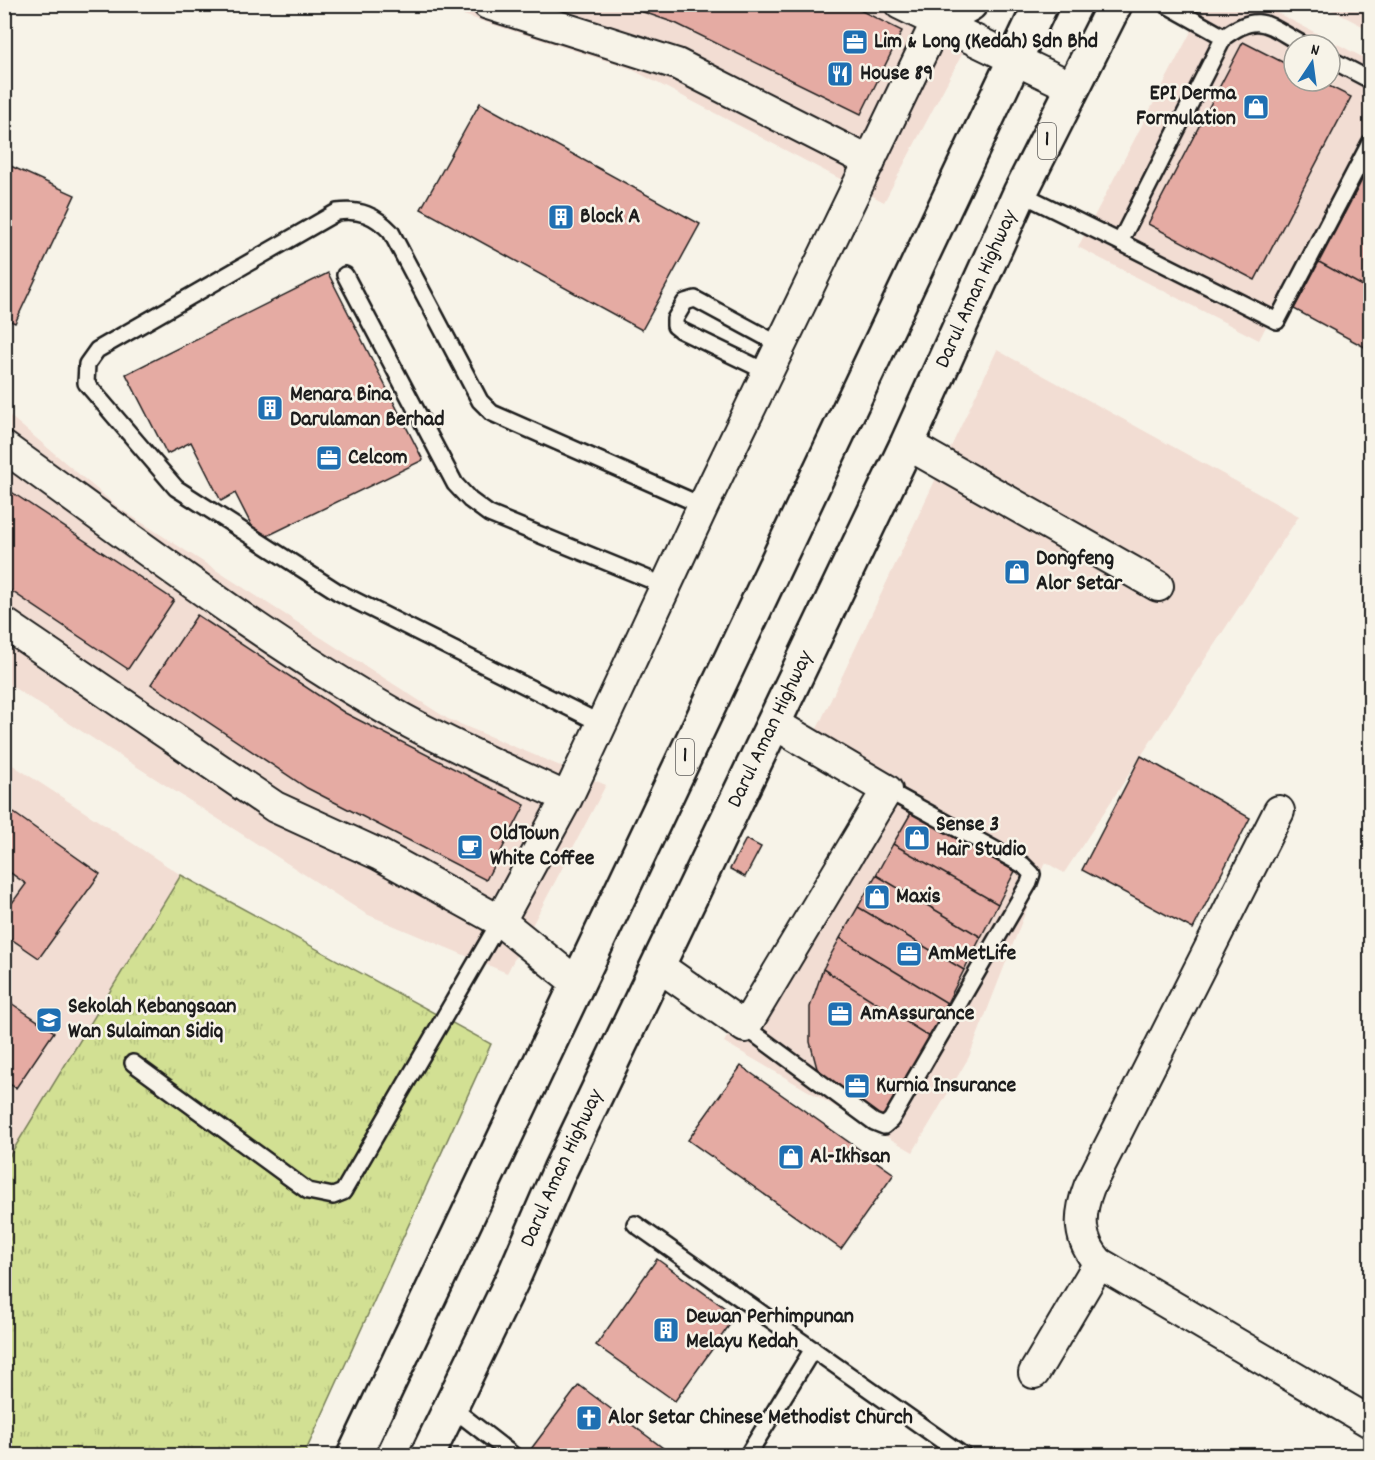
<svg xmlns="http://www.w3.org/2000/svg" width="1375" height="1460" font-family="Dekko,sans-serif">
	<style>
		.built { fill: #f2ddd3; fill-rule: evenodd }
		.grass { fill: url(#grass-tufts); stroke: #777e58; stroke-width: 1.5 }
		.building { fill: #e5aba3; stroke: #1c1c1c; stroke-width: 1.5 }
		.lines { fill: none; stroke-linecap: round; stroke-linejoin: round }
		.service-casing { stroke: #1c1c1c; stroke-width: 20 }
		.minor-casing { stroke: #1c1c1c; stroke-width: 34 }
		.primary-casing { stroke: #1c1c1c; stroke-width: 38 }
		.service { stroke: #f7f3e8; stroke-width: 15 }
		.minor { stroke: #f7f3e8; stroke-width: 30 }
		.primary { stroke: #f7f3e8; stroke-width: 33 }
		.labels { text-anchor: middle; dominant-baseline: central; stroke-width: 5; stroke-linejoin: round; paint-order: stroke }
		.shield { fill: #f7f3e8; stroke: #5e5c59; stroke-width: 1.5 }
		.shield-label { font-size: 21px; font-weight: bold; fill: #1c1c1c }
		.poi-label { font-size: 22px; font-weight: bold; fill: #1c1c1c; stroke: #f7f3e8; text-anchor: start }
		.street-label { font-size: 22px; fill: #1c1c1c; stroke: #f7f3e8 }
	</style>
	<defs>
		<pattern id="grass-tufts" width="24" height="20" patternUnits="userSpaceOnUse" patternTransform="scale(1.5)"><rect width="24" height="20" fill="#d2e093"/><path d="M3 7l-1-3M5 7V3M7 7l1-3M15 17l-1-3M17 17v-4M19 17l1-3" fill="none" stroke="#b4c07e"/></pattern>
	</defs>
	<rect width="100%" height="100%" fill="#f7f3e8"/>
	<filter id="ink" filterUnits="userSpaceOnUse"><feTurbulence type="fractalNoise" baseFrequency=".0167" numOctaves="2"/><feDisplacementMap in="SourceGraphic" scale="12" xChannelSelector="R" yChannelSelector="G"/><feConvolveMatrix kernelMatrix="1 2 1 2 8 2 1 2 1" color-interpolation-filters="sRGB"/></filter>
	<g filter="url(#ink)">
		<!-- built -->
		<path class="built" d="M432,5H988L884,202L629,68Z
			M1205,5H1262L1370,61V127L1259,340L1078,247ZM1294,45H1330V81H1294Z
			M1322,5H1370V30Z
			M997,350L1299,516L1064,873L1045,862L969,1057L913,1152L724,1042L884,770L816,731Z
			M4,411L119,508L448,719L606,785L507,973L366,914L5,682Z
			M5,760L181,875L5,1165Z"/>
		<!-- grass -->
		<path class="grass" d="M181,875L491,1044L304,1455H5L4,1165Z"/>
		<!-- building -->
		<path class="building" d="M620,4H848L902,31L861,114L675,23Z
			M1243,42L1294,68V81H1319L1351,97L1255,280L1148,224Z
			M480,103L700,224L642,330L421,209Z
			M4,163L75,195L15,323L4,318Z
			M1370,165V290L1319,262Z
			M1319,262L1370,290V350L1294,309Z
			M328,273L423,460L259,540L235,493L221,501L191,442L167,454L126,374Z
			M4,487L174,600L128,669L4,586Z
			M197,615L345,713L525,805L486,880L307,788L151,684Z
			M1141,756L1250,818L1193,929L1082,870Z
			M4,806L100,874L39,958L4,934V914L26,884L4,868Z
			M911,813L1015,871L998,904L893,844Z
			M746,839L761,847L745,877L730,869Z
			M893,844L998,904L981,937L876,875Z
			M876,875L981,937L964,970L858,907Z
			M858,907L964,970L947,1003L840,938Z
			M840,938L947,1003L930,1037L823,969Z
			M823,969L930,1037L886,1121L819,1076L810,1042V1007Z
			M5,999L54,1032L16,1088L4,1081Z
			M741,1066L894,1174L841,1249L688,1140Z
			M657,1259L736,1316L675,1401L596,1345Z
			M579,1385L667,1451L664,1456H531L528,1453Z"/>
		<g class="lines">
			<defs>
				<path id="service" d="M1224,37C1260,10 1268,26 1304,45
					M1330,59L1370,80
					M1020,193L1120,242L1224,37L1165,4
					M1120,242L1277,321L1370,143
					M345,275L455,484L470,500L489,514L668,587
					M769,373L680,330L675,326V319L685,302L695,299L782,346
					M602,724L338,592L176,488L86,383L87,364L97,350L337,212C360,209 375,215 391,232L480,401L492,413L703,506
					M745,1027L874,1122L884,1126L891,1120L1029,883L1032,874L1023,865L887,790
					M133,1063L308,1191L333,1196L343,1192L500,921
					M635,1224L964,1456
					M451,1407L514,1456
					M747,1456L813,1349"/>
				<path id="minor" d="M488,4L677,64L870,162
					M900,4L1074,88
					M907,444L1158,586
					M4,447C135,541 263,640 403,719C456,748 512,772 567,798
					M4,623L275,807L380,855L500,921L577,983
					M1279,811L1089,1187C1078,1216 1078,1240 1099,1263L1370,1422
					M500,921L567,798L703,506L936,23
					M657,965L745,1027L887,790L775,724
					M1034,1373L1099,1263"/>
				<g id="primary">
					<path d="M936,23L970,4"/>
					<path d="M354,1456L1041,4"/>
					<path id="s1" d="M427,1456L514,1276L560,1170L907,444L1020,193L1115,4"/>
				</g>
			</defs>
			<!-- service casing -->
			<use href="#service" class="service-casing"/>
			<!-- minor casing -->
			<use href="#minor" class="minor-casing"/>
			<!-- primary casing -->
			<use href="#primary" class="primary-casing"/>
			<!-- service -->
			<use href="#service" class="service"/>
			<!-- minor -->
			<use href="#minor" class="minor"/>
			<!-- primary -->
			<use href="#primary" class="primary"/>
		</g>
	</g>
	<!-- icons -->
	<defs>
		<symbol id="office-square" viewBox="-11 -11 22 22"><rect x="-9" y="-9" width="18" height="18" rx="4" fill="#1f6fb2" stroke="#f7f3e8"/><path d="M-6-3h4V-5.5h4V-3h4V5H-6ZM-1-4.5V-3h2v-1.5ZM-6 0V1H6V0Z" fill="#fff"/></symbol>
		<symbol id="restaurant-square" viewBox="-11 -11 22 22"><rect x="-9" y="-9" width="18" height="18" rx="4" fill="#1f6fb2" stroke="#f7f3e8"/><path d="M-5-6h1v4h1v-4h1v4h1v-4h1v5L-1.5 .5V6h-2V.5L-5-1ZM5-6V6H3V1.5H1.5Q1.5-4 5-6Z" fill="#fff"/></symbol>
		<symbol id="shop-square" viewBox="-11 -11 22 22"><rect x="-9" y="-9" width="18" height="18" rx="4" fill="#1f6fb2" stroke="#f7f3e8"/><path d="M-5-2.5h2.3a2.7 3.5 0 0 1 5.4 0H5L5.5 6h-11ZM-1.5-2.5h3a1.5 2.3 0 0 0-3 0Z" fill="#fff"/></symbol>
		<symbol id="building-square" viewBox="-11 -11 22 22"><rect x="-9" y="-9" width="18" height="18" rx="4" fill="#1f6fb2" stroke="#f7f3e8"/><path d="M-4-6H4V6H1V3H-1V6H-4ZM-2.5-4.3h1.7v1.8h-1.7ZM.8-4.3h1.7v1.8H.8ZM-2.5-1h1.7V.8h-1.7ZM.8-1h1.7V.8H.8Z" fill="#fff"/></symbol>
		<symbol id="cafe-square" viewBox="-11 -11 22 22"><rect x="-9" y="-9" width="18" height="18" rx="4" fill="#1f6fb2" stroke="#f7f3e8"/><path d="M-5.5-4.5H6V0H3Q3 3.5 0 3.5H-2.5Q-5.5 3.5-5.5 0ZM3-3.2v2h1.7v-2ZM-6 4.5H4V6H-6Z" fill="#fff"/></symbol>
		<symbol id="school-square" viewBox="-11 -11 22 22"><rect x="-9" y="-9" width="18" height="18" rx="4" fill="#1f6fb2" stroke="#f7f3e8"/><path d="M0-5L7-2L0 1L-7-2ZM-4 1L0 2.5L4 1V4Q0 6-4 4Z" fill="#fff"/></symbol>
		<symbol id="church-square" viewBox="-11 -11 22 22"><rect x="-9" y="-9" width="18" height="18" rx="4" fill="#1f6fb2" stroke="#f7f3e8"/><path d="M-1.2-6h2.4v3.5h3.3v2.4h-3.3V6h-2.4V-.1h-3.3v-2.4h3.3Z" fill="#fff"/></symbol>
	</defs>
	<g fill-rule="evenodd">
		<use href="#office-square" x="840" y="27" width="30" height="30"/>
		<use href="#restaurant-square" x="825" y="59" width="30" height="30"/>
		<use href="#shop-square" x="1241" y="92" width="30" height="30"/>
		<use href="#building-square" x="546" y="202" width="30" height="30"/>
		<use href="#building-square" x="255" y="393" width="30" height="30"/>
		<use href="#office-square" x="314" y="443" width="30" height="30"/>
		<use href="#shop-square" x="1002" y="557" width="30" height="30"/>
		<use href="#shop-square" x="902" y="823" width="30" height="30"/>
		<use href="#cafe-square" x="455" y="832" width="30" height="30"/>
		<use href="#shop-square" x="862" y="882" width="30" height="30"/>
		<use href="#office-square" x="894" y="939" width="30" height="30"/>
		<use href="#office-square" x="825" y="999" width="30" height="30"/>
		<use href="#school-square" x="34" y="1005" width="30" height="30"/>
		<use href="#office-square" x="842" y="1071" width="30" height="30"/>
		<use href="#shop-square" x="776" y="1142" width="30" height="30"/>
		<use href="#building-square" x="651" y="1315" width="30" height="30"/>
		<use href="#church-square" x="574" y="1403" width="30" height="30"/>
	</g>
	<g class="labels">
		<!-- shield labels -->
		<g class="shield">
			<rect x="1038" y="123" width="18" height="36" rx="4.5"/>
			<rect x="676" y="739" width="18" height="36" rx="4.5"/>
		</g>
		<g class="shield-label">
			<text x="1047" y="141">1</text>
			<text x="685" y="757">1</text>
		</g>
		<!-- poi labels -->
		<g class="poi-label">
			<text x="874" y="42">Lim &amp; Long (Kedah) Sdn Bhd</text>
			<text x="860" y="74">House 89</text>
			<text x="1236" y="94" text-anchor="end">EPI Derma<tspan x="1236" dy="25">Formulation</tspan></text>
			<text x="580" y="217">Block A</text>
			<text x="290" y="395">Menara Bina<tspan x="290" dy="25">Darulaman Berhad</tspan></text>
			<text x="348" y="458">Celcom</text>
			<text x="1036" y="559">Dongfeng<tspan x="1036" dy="25">Alor Setar</tspan></text>
			<text x="936" y="825">Sense 3<tspan x="936" dy="25">Hair Studio</tspan></text>
			<text x="490" y="834">OldTown<tspan x="490" dy="25">White Coffee</tspan></text>
			<text x="896" y="897">Maxis</text>
			<text x="928" y="954">AmMetLife</text>
			<text x="68" y="1007">Sekolah Kebangsaan<tspan x="68" dy="25">Wan Sulaiman Sidiq</tspan></text>
			<text x="860" y="1014">AmAssurance</text>
			<text x="876" y="1086">Kurnia Insurance</text>
			<text x="810" y="1157">Al-Ikhsan</text>
			<text x="686" y="1317">Dewan Perhimpunan<tspan x="686" dy="25">Melayu Kedah</tspan></text>
			<text x="608" y="1418">Alor Setar Chinese Methodist Church</text>
		</g>
		<!-- street labels -->
		<g class="street-label">
			<text stroke="none"><textPath href="#s1" startOffset="1290">Darul Aman Highway</textPath></text>
			<text stroke="none"><textPath href="#s1" startOffset="804">Darul Aman Highway</textPath></text>
			<text stroke="none"><textPath href="#s1" startOffset="318">Darul Aman Highway</textPath></text>
		</g>
	</g>
	<!-- margin -->
	<rect width="1375" height="1460" fill="none" stroke="#f7f3e8" stroke-width="24"/>
	<rect x="12" y="12" width="1351" height="1436" fill="none" stroke="#1c1c1c" stroke-width="2" filter="url(#ink)"/>
	<!-- north arrow -->
	<g transform="translate(1312 63) rotate(13)"><circle r="28" fill="#f7f3e8" stroke="#9f9d96" stroke-width="1.5"/>
	<path d="M0-4.5L10 22L0 15L-10 22Z" fill="#1f6fb2"/>
	<text y="-9" font-size="16" font-weight="bold" text-anchor="middle" fill="#1c1c1c">N</text>
	</g>
</svg>
